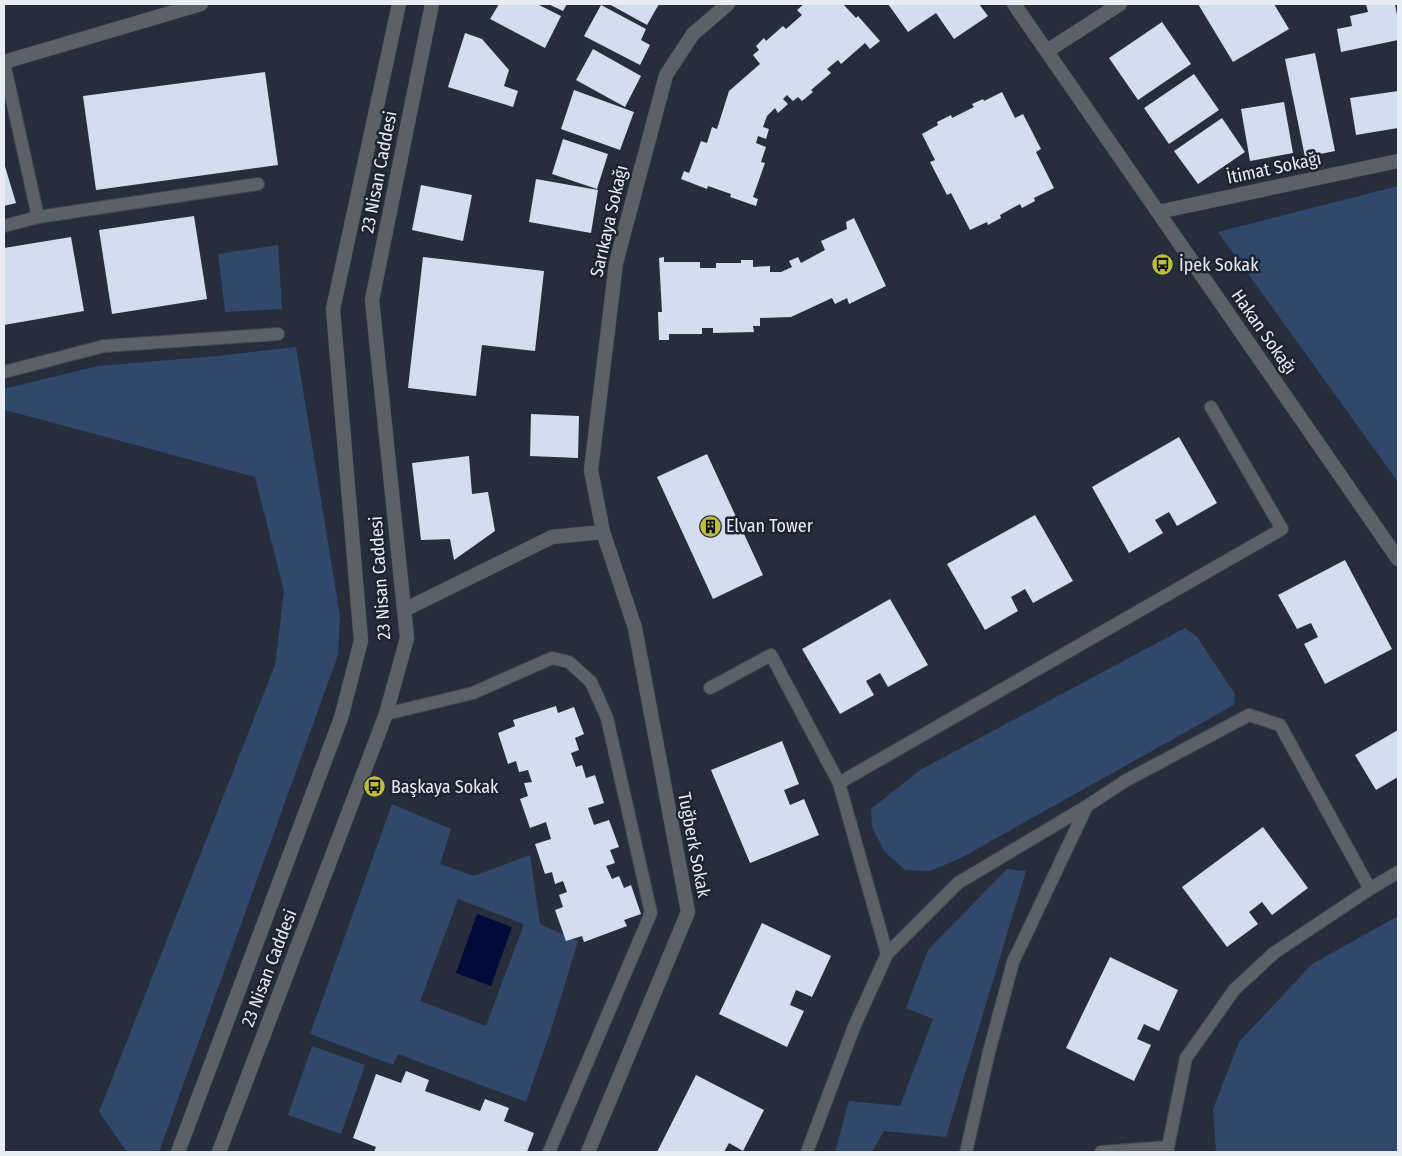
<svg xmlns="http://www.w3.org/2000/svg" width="1402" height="1156" font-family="'Fira Sans Condensed',sans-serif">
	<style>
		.green { fill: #31476c; fill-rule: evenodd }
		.water { fill: #000b3a }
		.building { fill: #d2ddee }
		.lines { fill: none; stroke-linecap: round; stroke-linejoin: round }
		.service-casing { stroke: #414955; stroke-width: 14 }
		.minor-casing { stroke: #414955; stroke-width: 15 }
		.tertiary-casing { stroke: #414955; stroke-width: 15 }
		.service { stroke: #5c6167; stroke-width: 12 }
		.minor { stroke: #5c6167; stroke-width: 14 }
		.tertiary { stroke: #5c6167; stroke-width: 14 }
		.labels { text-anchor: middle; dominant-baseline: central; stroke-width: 5; stroke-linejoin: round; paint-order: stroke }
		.street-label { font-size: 18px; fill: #e7edf5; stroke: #1c2430 }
		.poi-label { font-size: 18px; fill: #e7edf5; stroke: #1c2430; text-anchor: start }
	</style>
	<rect width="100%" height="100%" fill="#262e3b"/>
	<!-- green -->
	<path class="green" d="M1398,186V482L1218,232Z
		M278,245L282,309L225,312L218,254Z
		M296,347L340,616L338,655L159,1152H127L99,1112L275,665L284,591L255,477L5,410L4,411V389L98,366L217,356Z
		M1185,628L1197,637L1235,694L1234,705L959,859L930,871L905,870L884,851L872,827L871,809L920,770Z
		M392,804L451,829L440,864L474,876L530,855L540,924L578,941L552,1027L526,1102L398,1054L393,1065L310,1034ZM458,899L524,924L486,1026L420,1001Z
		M1007,869L1026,871L946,1137L884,1131L872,1152H835L849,1101L900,1106L933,1019L906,1008L928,950Z
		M1398,916V1152H1216L1213,1109L1239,1042L1312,964Z
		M312,1046L365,1065L341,1134L288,1115Z"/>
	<!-- water -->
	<path class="water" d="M477,914L512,927L491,986L456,973Z"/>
	<!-- building -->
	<path class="building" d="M499,4H537L561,16L545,48L490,19Z
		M548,4H567L563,11Z
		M609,4H659L647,25Z
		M804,4H843L856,18L858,16L880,41L870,49L865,43L841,64L838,60L827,69L831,73L811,90L813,92L802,101L798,97L793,101L787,95L783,99L788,104L778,113L775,108L767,116L763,127L769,129L766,139L758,136L756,143L766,147L761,162L765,163L753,197L758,199L756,206L730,197L731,194L708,186L707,189L681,179L684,171L689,173L701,141L707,143L712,127L717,129L729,91L760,64L753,55L759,50L756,46L764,38L766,41L783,26L786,29L802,15L797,10Z
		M888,4H979L988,16L954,39L936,13L908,32Z
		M1198,4H1274L1289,29L1233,62Z
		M1366,4H1395L1398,21V40L1341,52L1337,29L1352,26L1350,16L1368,12Z
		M601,5L646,29L641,40L650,45L640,65L584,36Z
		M1162,22L1191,64L1138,100L1109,58Z
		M465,33L482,39L509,70L504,86L518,91L513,107L448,87Z
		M593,49L641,76L625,107L576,80Z
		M1315,53L1335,151L1305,157L1285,59Z
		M265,72L278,165L96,190L83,96Z
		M1194,74L1219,110L1169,144L1144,108Z
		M574,90L634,112L620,150L561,129Z
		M1398,91V128L1356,135L1350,98Z
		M1002,92L1015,118L1023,114L1041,149L1036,152L1054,188L1034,198L1035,201L1022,208L1020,204L1000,215L1001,218L988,225L987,222L970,230L951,193L947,195L930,162L935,160L922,134L938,125L937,122L951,115L952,118L974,107L972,104L983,99L984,101Z
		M1284,102L1293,153L1250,161L1241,109Z
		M1222,118L1245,152L1198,184L1174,151Z
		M563,139L608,154L597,189L552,174Z
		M4,163L16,203L4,206Z
		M536,179L598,190L591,233L529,222Z
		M421,185L472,195L463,241L412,230Z
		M194,216L207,299L112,314L99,230Z
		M854,218L886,286L849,304L847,298L835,304L832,298L791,317L760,318V326H753L754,332L713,333V328H702V334H669V340H659L658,312H662L659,258L664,257V262H700V268H716V263H741V260H753V267L770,266V272H781L792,267L789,261L798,257L801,263L825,250L821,241L847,229L846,222Z
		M71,237L84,311L4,325V248Z
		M423,257L544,271L535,351L482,345L476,396L408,388Z
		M531,414L579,416L578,458L530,456Z
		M1179,437L1217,503L1177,526L1169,512L1155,520L1163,533L1129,553L1092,487Z
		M707,454L763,575L713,599L657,477Z
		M469,456L472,494L488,492L495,531L454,560L450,539L421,540L412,463Z
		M1035,515L1073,581L1033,603L1025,589L1011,597L1018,611L985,630L947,564Z
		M1345,560L1392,649L1325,684L1304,644L1318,637L1311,623L1297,629L1278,595Z
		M890,599L928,665L888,687L880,673L866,681L874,695L840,714L802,649Z
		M556,706L558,713L574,707L584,734L575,738L579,750L571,753L576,767L582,765L586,778L595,775L604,803L588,808L594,825L609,820L619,847L610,850L615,863L606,866L612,879L619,876L624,888L631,885L641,914L624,920L627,926L584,942L582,936L566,941L555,910L563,907L559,895L567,892L563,881L555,884L552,872L545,874L535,844L551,839L546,822L530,828L520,799L528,796L524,783L532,782L528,770L519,772L516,761L508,764L498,733L515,726L513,720Z
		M1398,730V777L1376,790L1355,755Z
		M782,741L799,784L784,790L790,805L804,799L819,835L750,863L711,770Z
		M1263,827L1308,888L1272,915L1262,902L1249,912L1258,924L1227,947L1182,887Z
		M762,923L831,956L812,997L796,990L790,1005L804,1011L787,1047L719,1014Z
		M1110,957L1178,990L1159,1031L1144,1024L1137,1039L1151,1045L1134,1081L1066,1048Z
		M406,1071L429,1080L425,1091L480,1111L485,1099L509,1108L504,1121L534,1133L527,1152H374L376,1147L353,1138L376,1074L401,1083Z
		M696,1075L764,1110L743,1151L729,1143L724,1152H657Z"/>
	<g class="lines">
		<defs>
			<path id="service" d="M4,63L38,217L258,184
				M4,226L38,217
				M4,372L104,346L278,334
				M710,688L771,655L839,783L887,954
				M386,714L473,693L552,658L569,662L591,682L607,718L651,913L549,1152
				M839,783L1282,529L1211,407
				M1370,889L1398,872
				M807,1152L854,1027L887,954L958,883L1087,806
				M966,1152L989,1052L1013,962L1087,806L1125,781L1249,715L1280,725L1370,889L1274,953L1234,990L1186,1058L1168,1147V1152
				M1101,1152L1168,1147"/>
			<path id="minor" d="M1014,4L1398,559
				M1047,51L1120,4
				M1158,212L1398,161
				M404,610L552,537L603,532
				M588,1152L688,912L635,628L603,532L591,470L616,263L666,75L693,34L728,4"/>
			<path id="tertiary" d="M4,62L201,4
				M178,1152L341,718L361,641L333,309L399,4
				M219,1152L386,714L407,638L372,300L432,4"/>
		</defs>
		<!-- service casing -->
		<use href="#service" class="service-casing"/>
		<!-- minor casing -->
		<use href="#minor" class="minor-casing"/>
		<!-- tertiary casing -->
		<use href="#tertiary" class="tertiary-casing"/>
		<!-- service -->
		<use href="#service" class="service"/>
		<!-- minor -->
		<use href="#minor" class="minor"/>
		<!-- tertiary -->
		<use href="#tertiary" class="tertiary"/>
	</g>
	<!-- icons -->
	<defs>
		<symbol id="bus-disc" viewBox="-11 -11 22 22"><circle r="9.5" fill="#bebf42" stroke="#1c2430"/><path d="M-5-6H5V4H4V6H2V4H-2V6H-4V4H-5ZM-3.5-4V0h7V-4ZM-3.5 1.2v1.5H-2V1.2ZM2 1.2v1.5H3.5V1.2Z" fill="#111"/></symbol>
		<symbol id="building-disc" viewBox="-11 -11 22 22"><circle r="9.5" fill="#bebf42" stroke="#1c2430"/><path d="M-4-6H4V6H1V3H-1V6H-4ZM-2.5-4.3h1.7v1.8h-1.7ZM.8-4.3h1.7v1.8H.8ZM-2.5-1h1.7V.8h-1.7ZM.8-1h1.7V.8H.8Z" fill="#111"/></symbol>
	</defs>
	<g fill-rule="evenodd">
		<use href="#bus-disc" x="1150" y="252" width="25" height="25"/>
		<use href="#building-disc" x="698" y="514" width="25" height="25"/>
		<use href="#bus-disc" x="362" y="774" width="25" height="25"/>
	</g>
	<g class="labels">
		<!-- street labels -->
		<g class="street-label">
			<text transform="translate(1274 168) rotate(-12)">İtimat Sokağı</text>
			<text transform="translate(379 172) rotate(-79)">23 Nisan Caddesi</text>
			<text transform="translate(609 221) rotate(-77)">Sarıkaya Sokağı</text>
			<text transform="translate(1264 332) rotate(55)">Hakan Sokağı</text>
			<text transform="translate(380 578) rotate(-94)">23 Nisan Caddesi</text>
			<text transform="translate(694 845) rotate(79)">Tuğberk Sokak</text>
			<text transform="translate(269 968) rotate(-69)">23 Nisan Caddesi</text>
		</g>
		<!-- poi labels -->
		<g class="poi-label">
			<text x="1179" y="265">İpek Sokak</text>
			<text x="726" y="526">Elvan Tower</text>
			<text x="391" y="787">Başkaya Sokak</text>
		</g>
	</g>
	<!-- border -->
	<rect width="1402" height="1156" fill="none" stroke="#e7edf5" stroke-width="10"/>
</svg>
